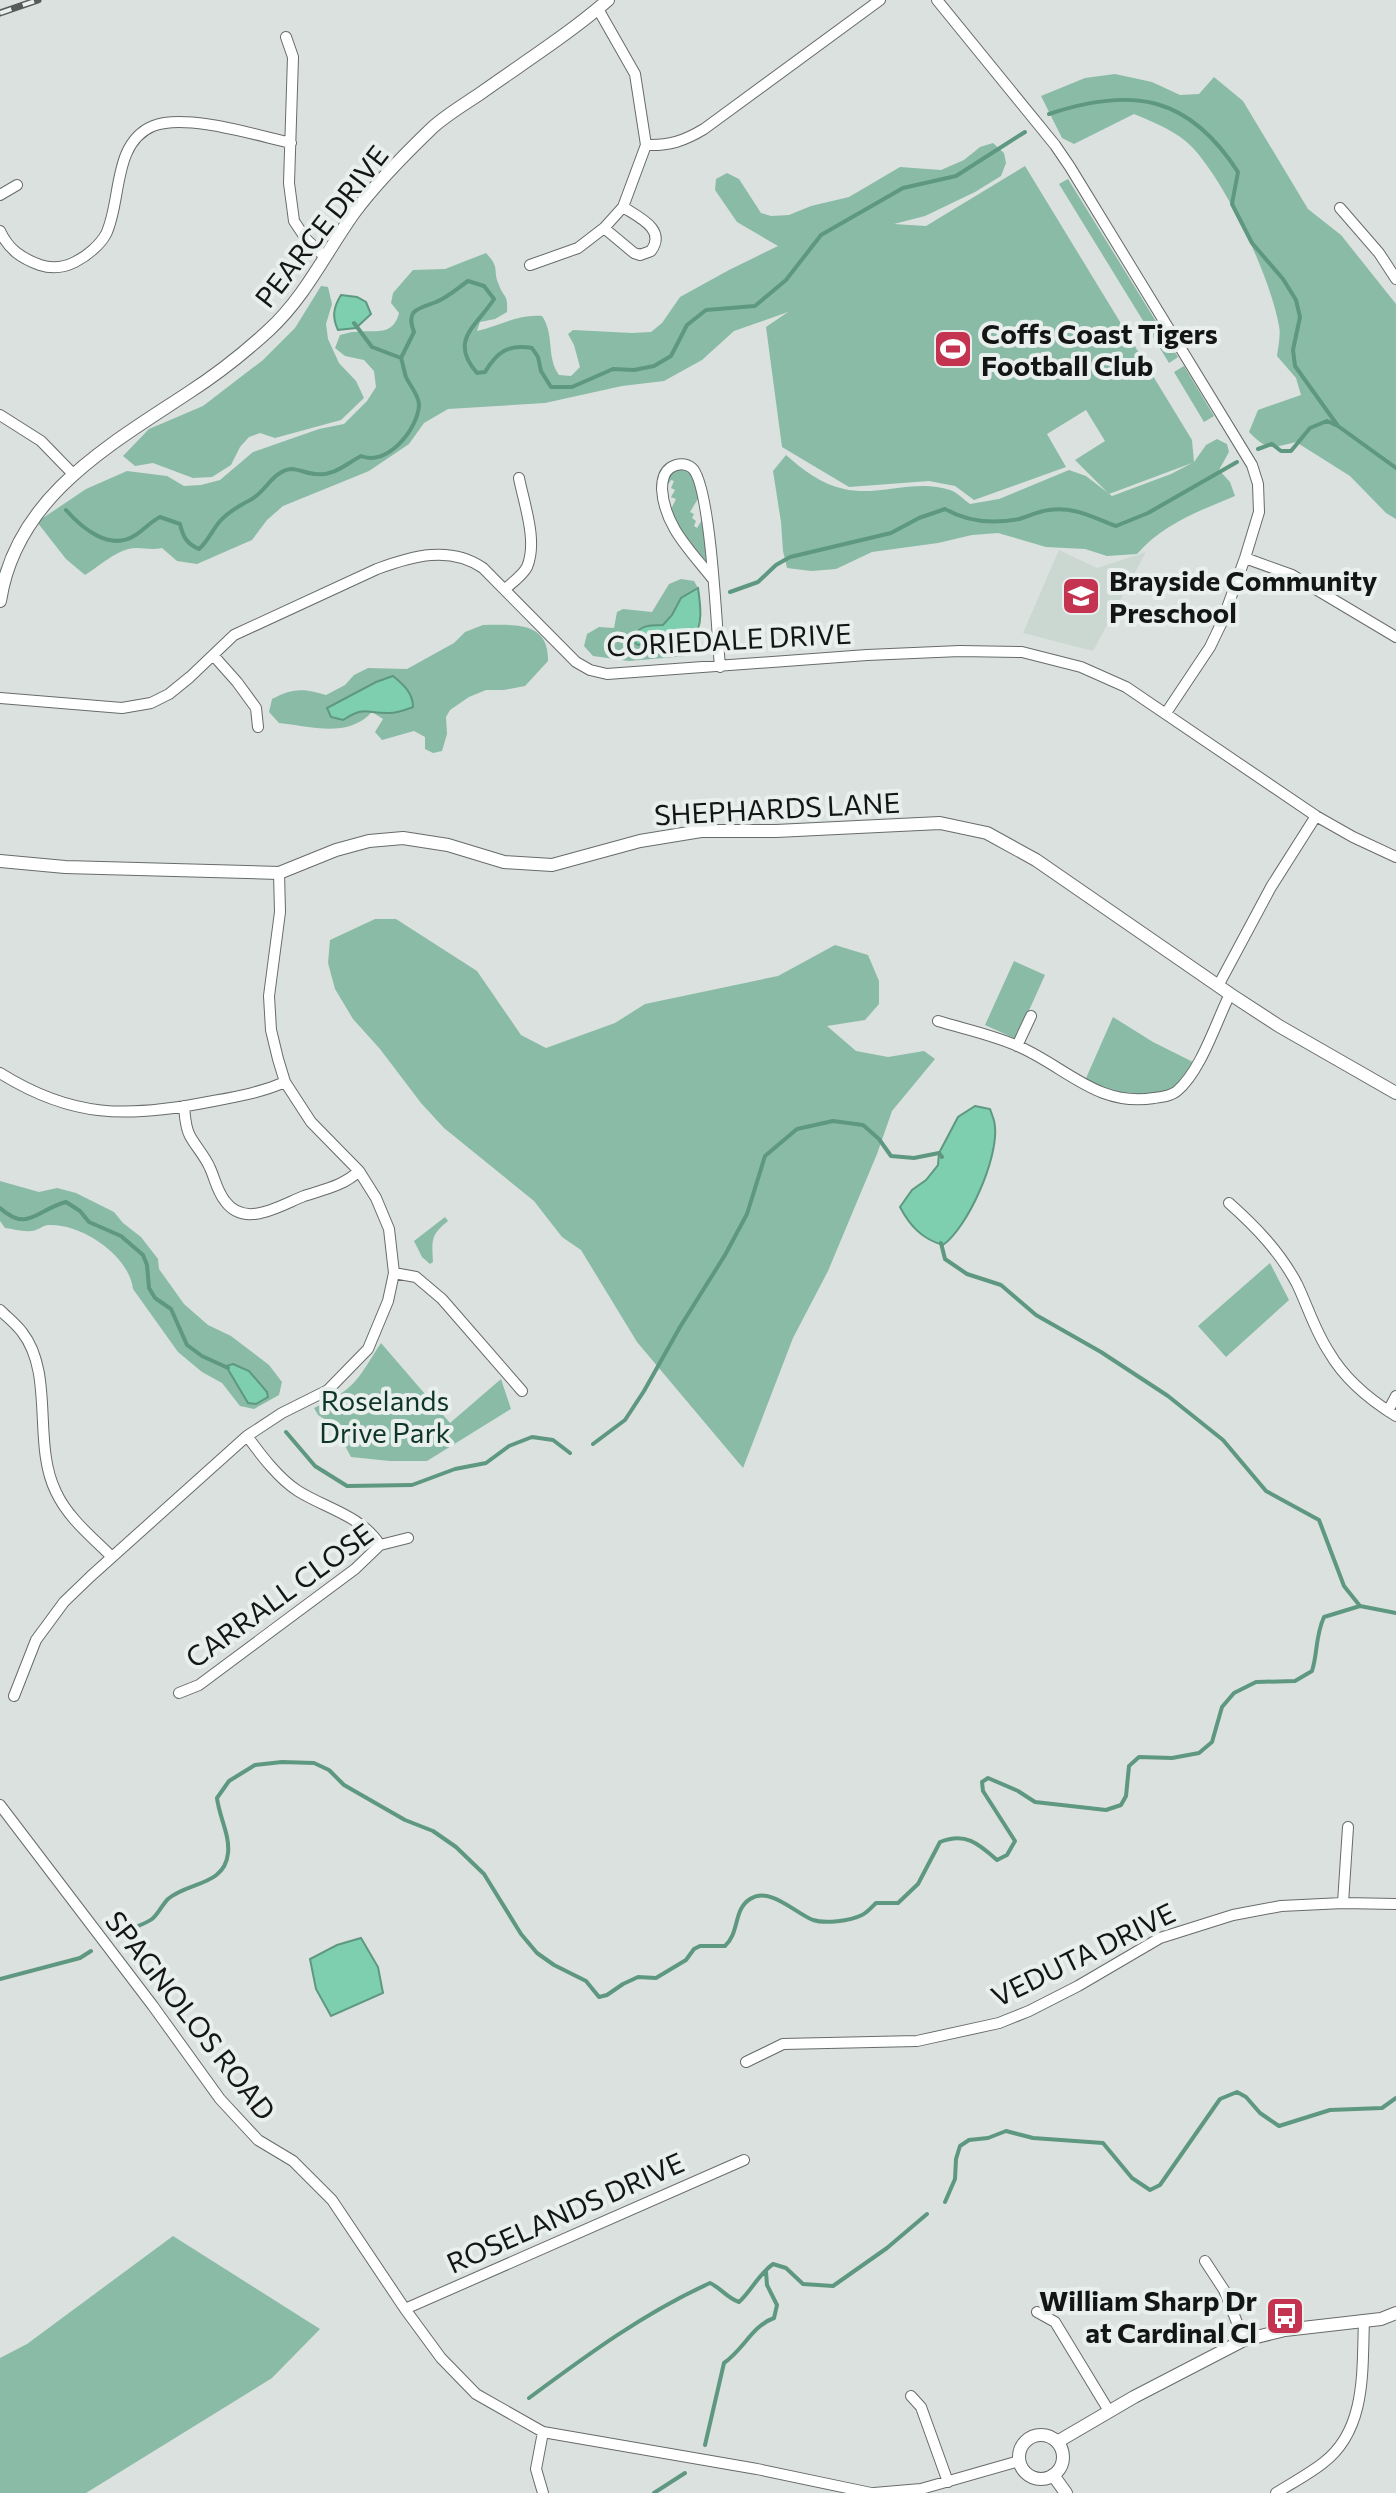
<svg xmlns="http://www.w3.org/2000/svg" width="1396" height="2493" font-family="Commissioner,sans-serif">
	<style>
		.built { fill: #cad8d1 }
		.green { fill: #8abba7; fill-rule: evenodd }
		.water { fill: #7dcfaf; stroke: #5e9881; stroke-width: 2 }
		.lines { fill: none; stroke-linecap: round; stroke-linejoin: round }
		.stream { stroke: #5e9881; stroke-width: 4 }
		.minor-casing { stroke: #676c6a; stroke-width: 12 }
		.tertiary-casing { stroke: #676c6a; stroke-width: 14 }
		.minor { stroke: #fff; stroke-width: 10 }
		.tertiary { stroke: #fff; stroke-width: 12 }
		.rail-casing { stroke: #575a59; stroke-width: 7 }
		.rail { stroke: #e9efec; stroke-width: 4; stroke-dasharray: 12; stroke-linecap: butt }
		.labels { text-anchor: middle; dominant-baseline: central; stroke-width: 8; stroke-linejoin: round; paint-order: stroke }
		.street-label { font-size: 28px; fill: #141615; stroke: #e9efec }
		.poi-label { font-size: 28px; font-weight: bold; fill: #141615; stroke: #e9efec; text-anchor: start }
		.park-label { font-size: 28px; fill: #0e3528; stroke: #e9efec }
	</style>
	<rect width="100%" height="100%" fill="#dbe1df"/>
	<!-- built -->
	<path class="built" d="M1059,550L1097,568L1146,552L1093,651L1023,633Z"/>
	<!-- green -->
	<path class="green" d="M1115,74L1152,82L1180,95L1199,94L1214,77L1243,101L1308,209L1341,235L1396,304V519L1386,513L1350,476L1296,442C1272,448 1267,451 1249,432L1258,410L1301,395L1296,378L1277,356C1278,347 1281,335 1279,326C1270,276 1227,185 1193,148C1177,131 1155,123 1134,114L1074,144L1062,138L1041,96L1085,78Z
		M993,143L1004,153L1006,163L1001,176L975,192L925,216L894,224L926,226L1025,166L1192,440L1194,462L1206,445L1217,439L1227,444L1229,452L1219,470L1230,482L1235,496C1199,511 1163,524 1137,554L1107,556L1085,549L1046,547L998,533L972,535L938,543L872,552L836,569L811,571L787,568L783,551L781,522L773,471L786,455C803,470 821,484 844,489C879,497 916,478 950,490C957,492 964,500 970,504L999,499L1069,470L1086,476L1112,496L1171,474L1192,463L1109,494L1075,460L1105,441L1086,410L1047,434L1066,467L974,500L955,486L929,481L849,487L782,447L766,327L788,312L734,331L702,360L664,381L622,386L545,403L448,409L424,423L409,444L369,471L283,506L267,520L252,540L197,564L177,561L162,548C152,550 146,548 136,548C118,548 100,566 85,575L66,559L37,522L86,489L127,471L167,476L184,486L201,485L220,480L253,452L319,429L344,424L367,401L376,387L374,371L364,360L345,356L335,348L340,335C345,334 349,332 354,332C373,329 393,338 399,313L391,303L393,293L413,270L445,269L486,253C501,269 492,269 499,285C504,299 508,293 507,312L495,319L480,322L477,331C500,326 517,314 542,316C555,335 546,357 559,375L571,376L580,367L574,345L568,334L573,330L632,333L651,332L662,323L680,297L729,270L778,246L737,222L715,190L716,179L727,173L739,179L761,213L771,216L789,215L811,206L849,197L900,167L941,170L964,160L980,147Z
		M1068,179L1178,357L1169,363L1059,184Z
		M321,286L328,287L332,304L326,324L328,339L339,363L356,381L364,398L341,420L275,438L260,433L249,437L240,447L231,465L212,477L193,478L153,463L135,466L123,456L149,429L203,406L263,360L295,328Z
		M1184,366L1214,416L1204,422L1174,372Z
		M676,469H686L696,480L699,497L690,512L694,514L692,518L696,521L694,526L697,528L702,520L707,564L681,532L670,511L676,499L671,497L675,490L671,488L674,481L671,480L666,488L667,479Z
		M681,579L694,581L698,588L681,598L672,615L663,625H646L665,637L685,631L693,636L697,643L694,650L687,656L629,661L593,656L584,646L587,634L599,627L614,628L617,612L623,609L652,612L669,584Z
		M483,625C513,625 549,620 548,661L525,686L504,690H486L469,697L450,710L446,717L447,734L442,751L433,753L425,749V737L414,731L382,740L375,732L383,719L372,712C347,739 310,726 279,723L269,712L272,699C293,688 303,688 326,695L345,685L354,675L368,668L407,669L454,643L465,632ZM376,682L388,714L370,710L327,709Z
		M375,919H396L477,971L521,1035L546,1048L615,1023L645,1004L778,976L835,945L868,955L879,981V1004L865,1020L827,1026L856,1051L888,1057L924,1051L935,1059L892,1111L877,1154L828,1271L793,1338L743,1468L637,1342L581,1250L562,1237L534,1201L444,1128L421,1103L380,1049L353,1019L335,989L328,963L330,940Z
		M1014,961L1045,975L1016,1039L985,1025Z
		M1113,1017L1153,1042L1197,1064L1177,1091L1149,1099L1083,1085Z
		M0,1181L39,1192L57,1188L76,1193L114,1212L123,1223L141,1237L158,1259L159,1269L184,1304L208,1325L231,1336L269,1365L282,1382L279,1395L254,1409L240,1406L222,1383L202,1372L178,1352L133,1289C129,1255 81,1223 48,1225C42,1226 37,1231 31,1231C23,1232 13,1229 5,1228L0,1221Z
		M445,1217L448,1221C430,1235 432,1241 433,1262L430,1264L422,1257L414,1241Z
		M1270,1263L1289,1300L1226,1357L1198,1326Z
		M381,1343L450,1423L501,1379L511,1409L427,1461H390L351,1457L334,1425L318,1415L314,1408C357,1388 356,1381 381,1343Z
		M173,2236L320,2329L272,2378L86,2493H0V2358L27,2344Z"/>
	<!-- water -->
	<path class="water" d="M341,295L357,297L366,302L371,314L356,328L338,330C332,317 333,308 341,295Z
		M698,588C700,602 704,627 693,636L685,632L638,645L632,640C638,625 649,625 663,625L672,615L681,598Z
		M393,676C404,685 413,693 413,707C405,710 396,714 387,713C365,713 365,706 343,720L331,717L327,708L376,682Z
		M975,1106L990,1109C992,1115 995,1121 995,1127C998,1159 968,1227 943,1245C922,1239 910,1226 900,1207L912,1190L926,1180L938,1165L939,1153L958,1117Z
		M233,1364L249,1371L267,1392L268,1397L256,1404L248,1403L226,1366Z
		M361,1938L378,1967L383,1993L331,2016L316,1989L310,1959L337,1945Z"/>
	<g class="lines">
		<!-- stream -->
		<path class="stream" d="M1049,114C1133,86 1189,96 1238,172L1232,204L1252,243L1283,279L1296,300L1300,317L1293,350L1295,366L1338,426
			M354,323L372,347L401,358
			M1258,449L1272,444L1281,451H1291L1310,428L1327,421L1338,426L1396,468
			M66,510C82,528 109,551 134,536C144,530 150,522 160,517L180,524C183,537 187,544 199,549C209,540 212,530 221,520C231,510 240,505 252,499C266,491 273,471 291,469C299,469 308,474 316,474C334,476 346,464 361,456C387,467 418,429 419,405C419,395 410,386 406,377C404,371 403,364 401,358L414,332C405,309 419,309 436,302C447,298 458,288 468,281L484,286L494,299C477,326 448,340 477,373L485,372C497,352 508,344 532,348L538,357L541,371L551,387H572L613,369L634,370L654,366L671,356L687,325L706,310L755,306L786,280L821,235L903,188L956,176L1025,132
			M730,592L758,582L776,565L790,557L891,533L919,518L945,509C968,522 994,524 1019,519C1029,516 1039,511 1049,510C1074,506 1094,518 1116,526L1148,513L1237,462
			M0,1208C28,1233 36,1210 66,1202L80,1211L89,1222L121,1236L143,1255L147,1265L149,1288L155,1298L171,1309L187,1345L202,1356L228,1368
			M941,1243L945,1259L967,1274L1001,1285L1036,1315L1101,1352L1168,1396L1223,1440L1266,1491L1319,1520L1344,1586L1360,1606
			M286,1432L315,1466L347,1486L412,1485L455,1469L486,1463L509,1446L532,1437L553,1440L570,1453
			M593,1444L625,1420L644,1391L680,1327L725,1255L747,1214L765,1156L797,1129L833,1121L863,1125L879,1139L891,1156L914,1158L939,1153L942,1157
			M118,1935C128,1929 144,1925 152,1919C158,1914 162,1905 168,1899C187,1882 225,1886 228,1853C230,1835 219,1816 217,1798L229,1781L255,1765L282,1762L314,1763L329,1770L344,1785L405,1820L433,1831L456,1847L484,1874L521,1934L537,1953L554,1965L586,1981L599,1997L607,1995L623,1984L638,1977L656,1978L686,1960L694,1949L700,1946H725C740,1932 733,1910 750,1899C770,1886 795,1913 813,1920C825,1924 850,1921 862,1915C867,1913 872,1907 876,1903H898L918,1884L940,1842C965,1832 978,1843 997,1860L1007,1855L1015,1841L983,1791L982,1782L988,1778L1018,1791L1035,1802L1106,1810L1121,1805L1126,1796L1129,1766L1139,1757L1172,1758L1199,1753L1212,1742L1222,1707L1234,1693L1256,1682L1295,1681L1312,1671C1318,1652 1315,1637 1324,1617L1360,1606L1396,1613
			M0,1979L80,1958L91,1951
			M945,2202L955,2179L956,2159L960,2146L969,2140L988,2138L1006,2131L1033,2138L1103,2143L1132,2178L1150,2190L1160,2185L1220,2099L1237,2092L1246,2097L1260,2113L1279,2126L1330,2110L1382,2108L1396,2098
			M529,2398C587,2355 644,2313 710,2283C721,2288 727,2298 739,2302C751,2291 759,2274 773,2264L786,2268L803,2284L833,2286L887,2248L927,2214
			M705,2445L724,2363C744,2349 752,2326 774,2318L777,2305L767,2285L766,2272
			M654,2493L685,2473"/>
		<defs>
			<path id="minor" d="M937,0L1055,145L1070,167L1252,465L1258,484L1259,512L1245,558L1222,622L1210,647L1166,713
				M286,37L293,57L289,183L294,221L306,239L325,257
				M646,145C669,146 684,141 704,129L880,0
				M0,195L17,185
				M1340,208L1379,253L1396,279
				M604,228L634,253L640,255L651,251C667,229 638,217 623,207
				M0,231C9,250 21,258 40,265C52,269 65,267 75,262C87,256 100,245 106,234C122,201 112,143 153,126C186,113 255,135 291,143
				M530,265L578,248L604,228L623,207L646,145L635,74L598,9
				M0,415L41,441L74,475
				M1245,558L1292,575L1396,637
				M712,578C691,551 664,526 662,489C662,481 663,473 670,468C677,463 686,463 692,468C711,484 717,635 720,667
				M505,589C512,583 523,575 527,567C538,541 524,504 519,478
				M213,655L237,682L256,708L258,727
				M0,698L122,708L151,703L169,694L190,677L234,635L377,569C412,556 450,545 483,568L576,662L590,670L607,674L867,655L960,651L1022,652L1081,667L1126,687L1316,816L1353,837L1396,857
				M1218,986L1271,887L1316,816
				M938,1021C964,1029 994,1035 1020,1047C1067,1068 1098,1107 1154,1098C1162,1097 1171,1096 1177,1091C1201,1071 1216,1022 1230,994
				M1017,1046L1031,1016
				M0,1073C72,1118 127,1118 208,1102C235,1097 260,1093 285,1082
				M184,1106C185,1116 185,1127 190,1136C196,1147 205,1156 210,1168C215,1179 217,1191 225,1201C245,1229 281,1205 304,1196C325,1189 343,1186 359,1171
				M1229,1203C1256,1227 1280,1252 1297,1284C1308,1307 1315,1331 1329,1352C1344,1378 1370,1400 1396,1416
				M394,1273L416,1277L442,1299L522,1391
				M0,1310C7,1317 16,1324 22,1332C55,1374 32,1444 56,1492C68,1518 92,1537 112,1557
				M1388,1411L1396,1396
				M247,1436C261,1455 278,1478 298,1491C325,1508 362,1516 380,1545
				M179,1693L199,1685L355,1569L380,1545L408,1538
				M14,1696L36,1640L64,1602L91,1576L247,1436L282,1413L328,1390L368,1349L388,1301L394,1273L389,1229L376,1198L359,1171L311,1122L285,1082L278,1059L271,1030L269,996L280,912L279,873
				M0,1805L153,2006L220,2099L258,2140L293,2161L332,2200L405,2309L441,2358L476,2394L543,2432L757,2469L871,2493
				M1343,1903L1348,1827
				M746,2062L783,2044L917,2041L999,2023L1029,2011L1078,1986L1160,1938L1233,1915L1281,1906L1343,1903L1396,1904
				M1205,2261L1224,2290L1244,2340
				M405,2309L744,2160
				M1037,2312L1055,2322L1109,2411
				M911,2396L921,2407L948,2482
				M543,2493L536,2469L543,2432
				M874,2493L921,2489L1019,2461
				M1276,2493C1292,2483 1309,2474 1323,2463C1367,2430 1362,2370 1364,2320"/>
			<path id="tertiary" d="M0,601C16,497 108,446 188,393C216,375 244,353 269,330C305,297 326,252 354,213C376,183 405,154 432,128C446,115 465,104 481,93C523,63 569,34 608,0
				M0,861L65,867L279,873L336,850L369,841L403,838L448,845L504,862L552,865L640,841L701,831H776L940,823L987,833L1036,860L1230,994L1279,1026L1396,1093
				M1019 2457a22 22 0 1 1 44 0a22 22 0 1 1-44 0Z
				M1057,2442L1134,2397L1244,2340L1285,2330L1381,2319L1396,2313
				M1053,2475L1066,2493"/>
		</defs>
		<!-- minor casing -->
		<use href="#minor" class="minor-casing"/>
		<!-- tertiary casing -->
		<use href="#tertiary" class="tertiary-casing"/>
		<!-- minor -->
		<use href="#minor" class="minor"/>
		<!-- tertiary -->
		<use href="#tertiary" class="tertiary"/>
		<defs>
			<path id="rail" d="M0,13L38,0"/>
		</defs>
		<!-- rail casing -->
		<use href="#rail" class="rail-casing"/>
		<!-- rail -->
		<use href="#rail" class="rail"/>
	</g>
	<!-- icons -->
	<defs>
		<symbol id="stadium-square" viewBox="-11 -11 22 22"><rect x="-9" y="-9" width="18" height="18" rx="4" fill="#c43450" stroke="#e9efec"/><path d="M0-5a6.5 5 0 1 0 0 10a6.5 5 0 1 0 0-10ZM-3.5-1.8h7v3.6h-7Z" fill="#fff"/></symbol>
		<symbol id="school-square" viewBox="-11 -11 22 22"><rect x="-9" y="-9" width="18" height="18" rx="4" fill="#c43450" stroke="#e9efec"/><path d="M0-5L7-2L0 1L-7-2ZM-4 1L0 2.5L4 1V4Q0 6-4 4Z" fill="#fff"/></symbol>
		<symbol id="bus-square" viewBox="-11 -11 22 22"><rect x="-9" y="-9" width="18" height="18" rx="4" fill="#c43450" stroke="#e9efec"/><path d="M-5-6H5V4H4V6H2V4H-2V6H-4V4H-5ZM-3.5-4V0h7V-4ZM-3.5 1.2v1.5H-2V1.2ZM2 1.2v1.5H3.5V1.2Z" fill="#fff"/></symbol>
	</defs>
	<g fill-rule="evenodd">
		<use href="#stadium-square" x="931" y="327" width="44" height="44"/>
		<use href="#school-square" x="1059" y="574" width="44" height="44"/>
		<use href="#bus-square" x="1263" y="2294" width="44" height="44"/>
	</g>
	<g class="labels">
		<!-- street labels -->
		<g class="street-label">
			<text transform="translate(321 226) rotate(-52)">PEARCE DRIVE</text>
			<text transform="translate(729 639) rotate(-3)">CORIEDALE DRIVE</text>
			<text transform="translate(777 808) rotate(-3)">SHEPHARDS LANE</text>
			<text transform="translate(279 1595) rotate(-36)">CARRALL CLOSE</text>
			<text transform="translate(1083 1954) rotate(-26)">VEDUTA DRIVE</text>
			<text transform="translate(191 2015) rotate(52)">SPAGNOLOS ROAD</text>
			<text transform="translate(565 2212) rotate(-24)">ROSELANDS DRIVE</text>
		</g>
		<!-- poi labels -->
		<g class="poi-label">
			<text x="981" y="333">Coffs Coast Tigers<tspan x="981" dy="32">Football Club</tspan></text>
			<text x="1109" y="580">Brayside Community<tspan x="1109" dy="32">Preschool</tspan></text>
			<text x="1257" y="2300" text-anchor="end">William Sharp Dr<tspan x="1257" dy="32">at Cardinal Cl</tspan></text>
		</g>
		<!-- park labels -->
		<g class="park-label">
			<text x="385" y="1400">Roselands<tspan x="385" dy="32">Drive Park</tspan></text>
		</g>
	</g>
</svg>
